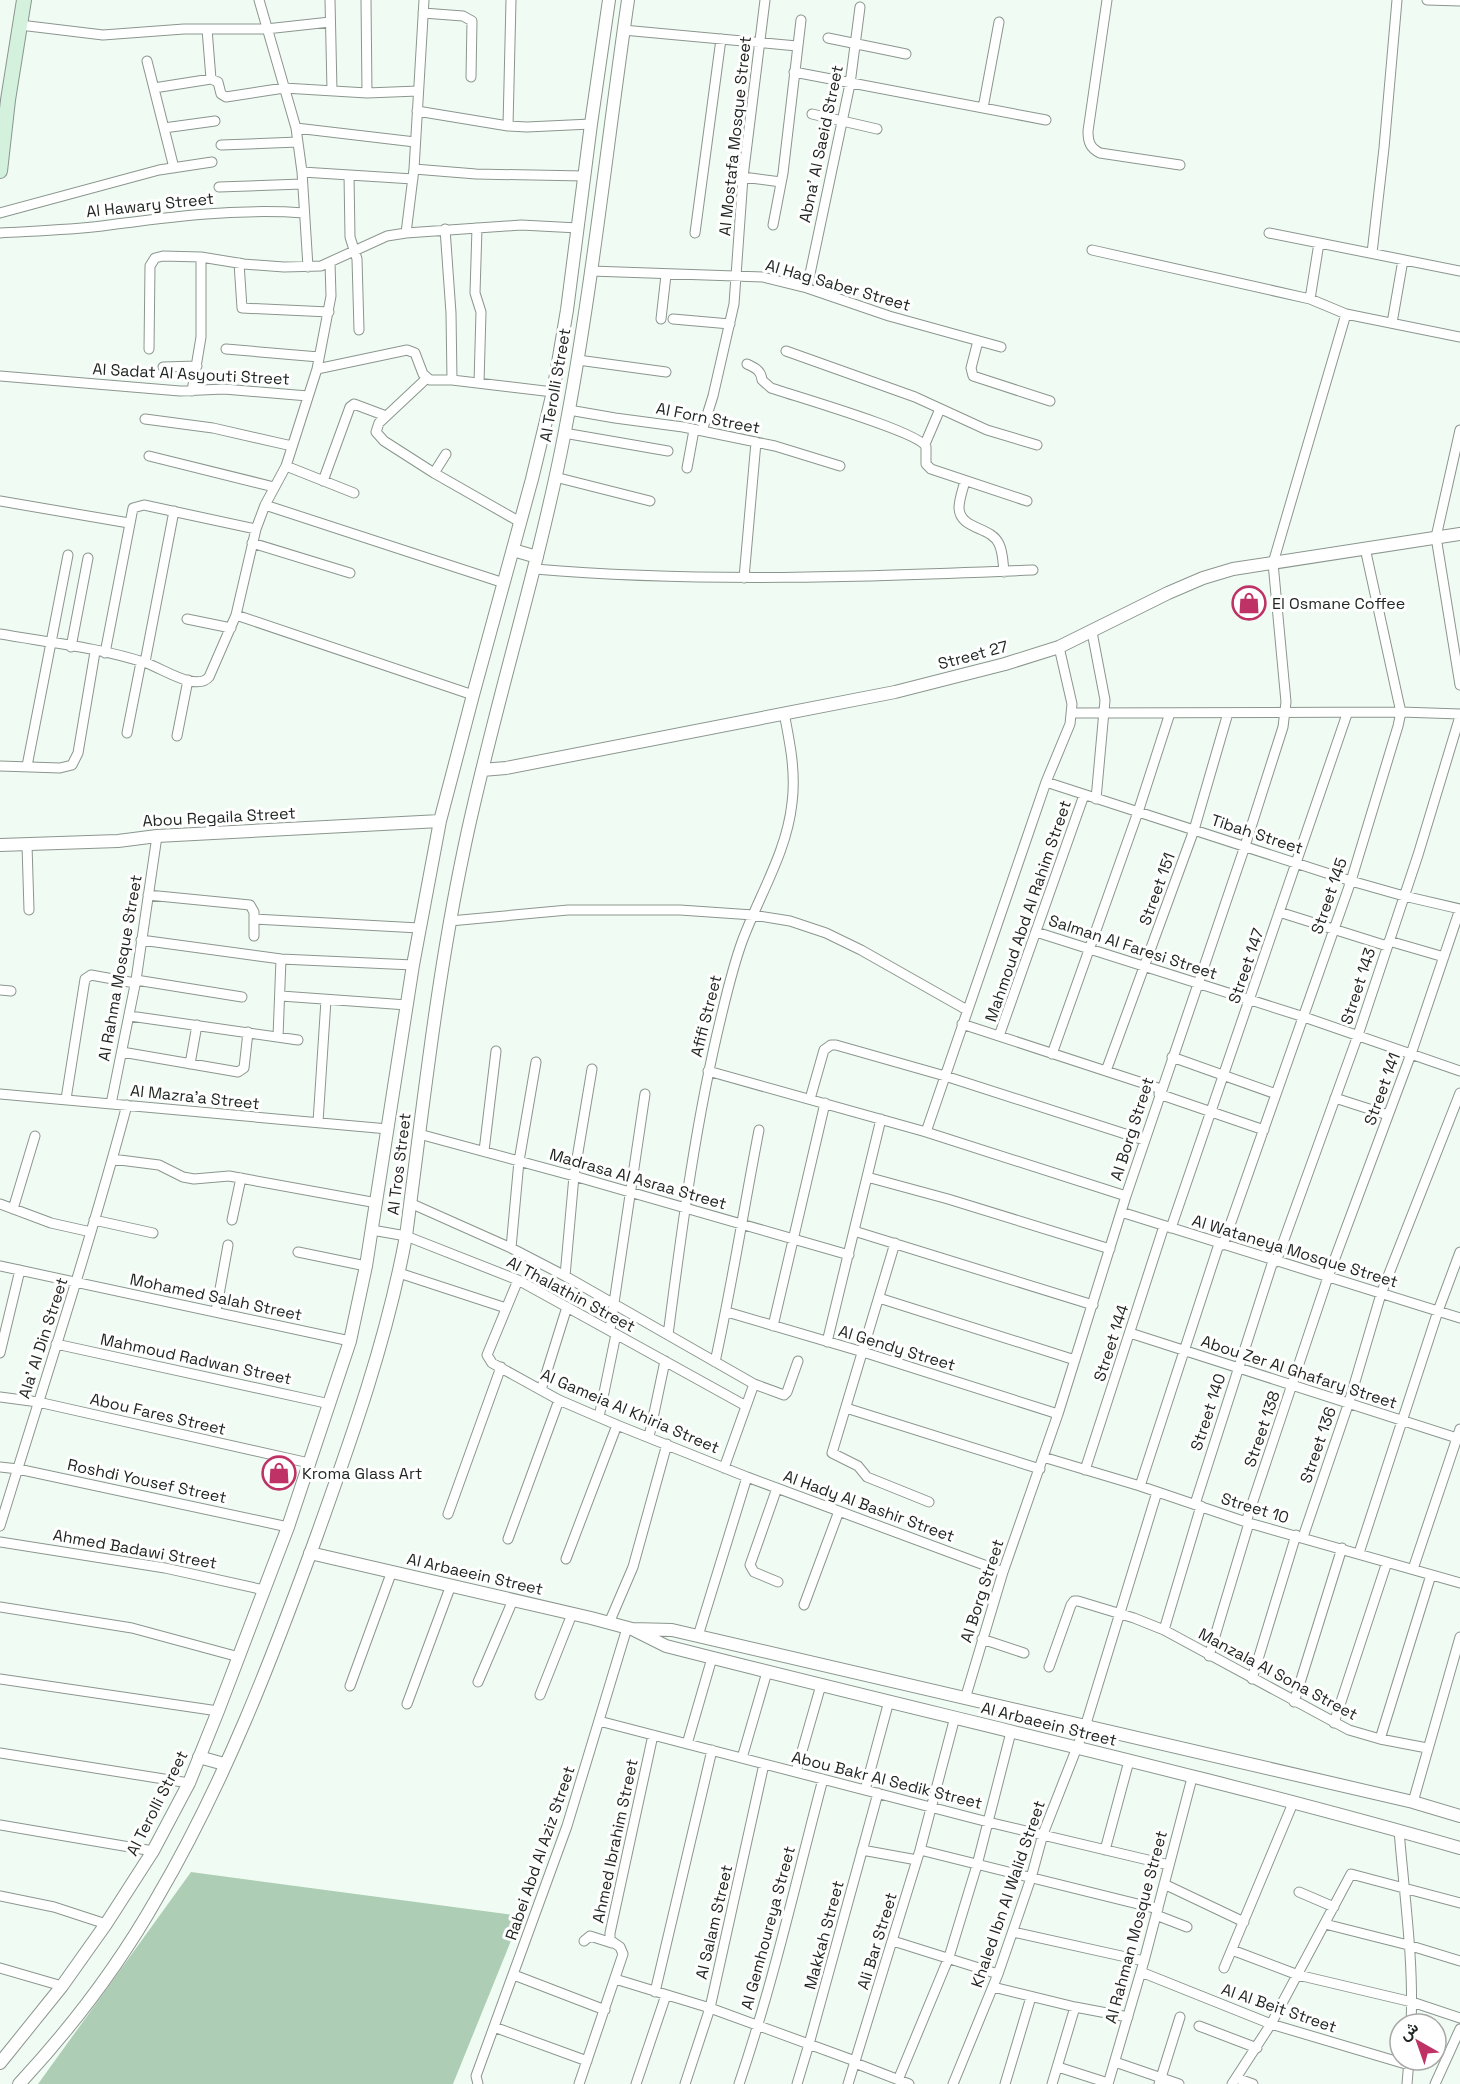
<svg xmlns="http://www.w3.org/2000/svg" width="1460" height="2084" font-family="'Space Grotesk',Vazirmatn,sans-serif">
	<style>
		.forest { fill: #adceb5 }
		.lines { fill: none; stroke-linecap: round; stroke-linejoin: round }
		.minor-casing { stroke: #8b968e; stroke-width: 11 }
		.tertiary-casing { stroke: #8b968e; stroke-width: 14 }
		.secondary-casing { stroke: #8b968e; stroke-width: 16 }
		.minor { stroke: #fff; stroke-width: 9 }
		.tertiary { stroke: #fff; stroke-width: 12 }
		.secondary { stroke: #d4f1dd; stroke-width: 14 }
		.labels { text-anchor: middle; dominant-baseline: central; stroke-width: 6; stroke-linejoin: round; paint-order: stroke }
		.street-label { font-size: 16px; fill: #222623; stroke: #fff }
		.poi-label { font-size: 16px; fill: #222623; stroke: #fff; text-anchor: start }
	</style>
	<rect width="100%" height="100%" fill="#f0fcf3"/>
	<!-- forest -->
	<path class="forest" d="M191,1872L521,1916L453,2084H38Z"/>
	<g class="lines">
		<defs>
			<path id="minor" d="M259,0L296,128L302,172L308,267
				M330,0L332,90
				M366,0L367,93
				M1107,0L1088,131C1088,142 1090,148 1100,153L1180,165
				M1427,0L1460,1
				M423,13L463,16L472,21L471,77
				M20,25L103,35L184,29H266L330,22
				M207,29L211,79
				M623,30L797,46
				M828,38L906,54
				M147,61L174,168
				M794,72L1046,120
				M154,88L211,79L218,82L221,94L226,97L284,88L367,93L418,91
				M983,108L999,22
				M417,111L508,126L527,127L591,124
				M812,114L877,129
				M508,126L511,0
				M164,128L215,121
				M296,128L415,142
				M221,145L298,142
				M414,169L476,174L584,176
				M302,172L413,179
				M349,175L350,237L357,259L359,330
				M743,177L781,182
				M219,187L302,184
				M0,213L159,170L212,162
				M773,225L783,173L801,20
				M477,228L475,293L481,312L479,383
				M445,229L451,313L452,380
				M0,233C34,231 68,230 102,226C169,217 236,208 304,213
				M406,233L414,169L424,0
				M695,233L721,39
				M1269,233L1460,271
				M1092,250L1310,299L1346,314L1460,337
				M1372,253L1384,148L1397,0
				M239,263L242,308L329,312
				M591,271L763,277L807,288L889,316L1001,347
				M807,288L850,84L860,7
				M1310,299L1319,243
				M661,319L666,275
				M673,319L730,324
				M1392,323L1403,260
				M978,341L971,368L973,376L1050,401
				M149,349L150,266L155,258L163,256L201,257L244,264L284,267L321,266L387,236L406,233L521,225L578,228
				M226,349L319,357
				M786,351L915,397L987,430L1037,445
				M578,360L666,372
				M747,364C755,368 761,370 762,380L771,388C794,396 920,432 926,447V464L931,469L1027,501
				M163,367L197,366
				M317,369L407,350L415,353L423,374L430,380H452L553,392
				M0,376L180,391L224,389L308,396
				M427,378L379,423L376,432L384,441L434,473L520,522
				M192,391L201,337V257
				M569,410L615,418L683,427L775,446L840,466
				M145,419L213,428L292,446
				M1460,430L1436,537L1460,685
				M702,431L713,396L734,304L743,177L765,0
				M564,433L668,451
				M925,444L940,409
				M149,456L274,487
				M286,466L354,493
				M687,468L694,430
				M434,473L446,454
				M555,477L650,501
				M323,481L350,407L354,404L386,416
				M965,481C963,489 959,499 959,508C960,530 991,526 999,544C1003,552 1003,563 1004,572
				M0,501L129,523
				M265,505L504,583
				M252,543L350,573
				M535,569C700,583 867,577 1033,570
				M744,578L756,442
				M236,615L473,695
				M187,619L231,628
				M1092,632L1105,700L1096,799
				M0,634C46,642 102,648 146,663C162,668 196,692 209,677L236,615L256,529L265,505L286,466L317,369L331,296L330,263
				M71,647L88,558
				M105,653L133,508L144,505L256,529
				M145,662L174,511
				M1072,713L1401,712L1460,714
				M127,733L141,662
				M177,736L188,680
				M0,766L60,768L72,765L78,753L95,652
				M27,766L68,555
				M1046,782L1351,881L1404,896L1460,909
				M27,845L29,910
				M148,895L250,905L254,912V936
				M1279,912L1387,946
				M254,919L419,928
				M450,921L568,910H680L753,915L790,921L826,933L861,950L967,1010
				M1036,932L1304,1017L1460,1071
				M141,940L281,959L413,965
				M1389,941L1444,957
				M136,980L242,997
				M0,990L11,991
				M281,996L407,1005
				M130,1016L298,1040
				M962,1024L1161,1089
				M999,1036L1084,795
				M278,1037L281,959
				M122,1052L238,1072L244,1068L248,1032
				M1052,1054L1138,812L1170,713
				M1172,1057L1276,1094
				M190,1064L197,1025
				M708,1071L926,1132L1126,1196
				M1106,1071L1194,830L1228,713
				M0,1094L388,1129
				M1159,1094L1264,1130
				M1335,1098L1388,1115
				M66,1099L85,979L91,975L135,983
				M810,1099L824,1050L831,1045H836L945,1076L1144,1140
				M111,1104L136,980L157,836
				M318,1122L326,1000
				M926,1132L1046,782L1070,724L1072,704L1059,647
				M419,1134L574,1176L849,1255
				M484,1151L496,1051
				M112,1159L159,1165L183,1177L194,1179L229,1176L377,1203
				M867,1177L948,1199L1110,1249
				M410,1203L511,1248L565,1276L754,1384
				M0,1204L51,1223L91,1232
				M13,1209L35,1136
				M1121,1212L1460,1318
				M94,1220L153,1233
				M232,1220L241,1178
				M1171,1228L1347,714
				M372,1230L406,1236L518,1280L746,1406
				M854,1231L1093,1305
				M895,1243L832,1453L858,1466L867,1477L929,1502
				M1223,1245L1351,881L1398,726L1401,712L1398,699L1365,548
				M511,1248L519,1161L536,1062
				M298,1252L366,1266
				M1276,1262L1358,1035L1418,855L1460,716
				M0,1266L350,1341
				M399,1273L506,1308
				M565,1276L574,1176L592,1069
				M518,1280L487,1355L492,1363L559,1400L617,1425L747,1477L1003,1572
				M879,1298L1075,1360
				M216,1311L228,1245
				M727,1312L863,1352L1058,1414
				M773,1326L825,1103
				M610,1330L645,1094
				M1130,1333L1460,1439
				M668,1335C682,1227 696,1119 722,1013C728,988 734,963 743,939C760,894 787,851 792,803C796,773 790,743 784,713
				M827,1342L881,1119
				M56,1344L330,1404
				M0,1353L20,1270
				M715,1362C732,1285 744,1207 759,1130
				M541,1390L567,1307
				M0,1397L38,1402L309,1463
				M846,1408L1040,1469
				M599,1417L616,1334
				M649,1437L665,1361
				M1043,1457L1140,1486L1249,1523L1460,1583
				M0,1467L18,1469L288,1527
				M724,1468L754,1384L784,1395L787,1392L798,1361
				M1085,1470L1164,1226
				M1140,1486L1219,1244
				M777,1488L750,1565L754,1572L778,1582
				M1195,1504L1273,1261
				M448,1514L501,1367
				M1246,1522L1328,1277L1411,1054L1460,909
				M0,1526C43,1386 89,1247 127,1105
				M1303,1537L1349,1402L1381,1294L1460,1093
				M508,1539L559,1400
				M0,1542L165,1568L264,1590
				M1359,1553L1438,1311L1460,1252
				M566,1559L617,1425
				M1413,1569L1460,1429
				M804,1605L839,1511
				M0,1607L132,1628L239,1657
				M609,1623L633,1567L667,1444
				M1164,1630L1201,1506
				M698,1636L747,1477
				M982,1639L1024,1653
				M1209,1656L1249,1523
				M1049,1667L1071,1605L1074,1601H1078L1134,1618L1164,1630L1349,1730L1380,1739L1427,1748
				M0,1679L218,1711
				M1252,1679L1296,1535
				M478,1682L513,1600
				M350,1686L392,1571
				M540,1695L572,1614
				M965,1699L1003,1572L1058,1414L1126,1196L1245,846L1283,727L1286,702L1273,563L1346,314
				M1294,1702L1342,1548
				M407,1704L451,1585
				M599,1721L988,1822L1169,1865
				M1334,1723L1387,1562
				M1380,1739L1431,1575
				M687,1744L712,1658
				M0,1753L189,1783
				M742,1758L767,1672
				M796,1772L821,1685
				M865,1790L889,1701
				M1413,1802L1460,1637
				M0,1825L153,1851
				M1399,1830C1404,1894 1414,1960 1411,2024
				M862,1850L917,1860
				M920,1850L1158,1909
				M1105,1850L1129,1761
				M1164,1884L1244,1922
				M1299,1892L1334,1907
				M0,1896L54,1907L106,1924
				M1156,1915L1187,1927
				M1325,1924L1408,1945L1460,1961
				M1013,1932L1144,1961
				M584,1941L590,1936L612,1943
				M893,1941L998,1974
				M1232,1950L1298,1975L1412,2002L1460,2018
				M0,1968L62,1986
				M1224,1968L1293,1803
				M1141,1972L1271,2024L1409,2065
				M514,1975L605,2010
				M615,1979L710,2008L855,2061
				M993,1987L1075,2007L1128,2017
				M655,1992L712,1750
				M1199,2026L1257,2048
				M494,2027L587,2061
				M1115,2062L1179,2084
				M855,2063L909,2084
				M1058,2067L1108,2083
				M1236,2078L1253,2084
				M898,2080L949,1957L977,1865L1011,1732
				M478,2084L476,2076L567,1826L627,1628
				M579,2084L623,1954L620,1947L610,1940V1933L653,1735
				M636,2084L666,1995
				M685,2084L710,2008L764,1764
				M739,2084C773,1984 796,1881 823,1779
				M797,2084L809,2044L878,1793
				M848,2084L920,1850L955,1717
				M953,2084L998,1974L1031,1878L1043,1834L1085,1727L1157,1492
				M1005,2084L1031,1997
				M1052,2084L1075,2007
				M1108,2084L1144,1961L1192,1778
				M1159,2084L1180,2017
				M1232,2084L1271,2024L1351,1874L1460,1903
				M1407,2084L1409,2060
				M1435,2084L1460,2029"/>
			<path id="tertiary" d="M513,550L537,557
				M482,770L506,768L895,692L1005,664L1059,647L1168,593L1203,578L1233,569L1460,534
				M0,845L118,841L157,836L440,821
				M310,1553L591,1618L632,1629L666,1646C931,1714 1198,1773 1460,1848
				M632,1629L672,1630L1413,1802L1460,1816
				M199,1757L224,1764
				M0,2063L62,1986L106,1924L153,1851L189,1783L218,1711L288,1527L350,1341L366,1266L413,965L440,821L473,695L532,479L553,392L567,310L591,124L609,0
				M19,2084C72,2027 119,1965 157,1898C224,1784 272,1659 317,1535C352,1437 387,1339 406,1236C423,1107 437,977 464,849C493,709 538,572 565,431C592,289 607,144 628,0"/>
			<path id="secondary" d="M0,171L8,100L24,0"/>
		</defs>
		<!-- minor casing -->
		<use href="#minor" class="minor-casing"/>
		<!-- tertiary casing -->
		<use href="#tertiary" class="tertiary-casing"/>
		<!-- secondary casing -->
		<use href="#secondary" class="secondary-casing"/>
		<!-- minor -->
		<use href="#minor" class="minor"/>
		<!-- tertiary -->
		<use href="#tertiary" class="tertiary"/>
		<!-- secondary -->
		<use href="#secondary" class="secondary"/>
	</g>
	<!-- icons -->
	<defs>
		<symbol id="shop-ring" viewBox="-11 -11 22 22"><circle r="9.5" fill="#fff" stroke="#be3266" stroke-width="1.5"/><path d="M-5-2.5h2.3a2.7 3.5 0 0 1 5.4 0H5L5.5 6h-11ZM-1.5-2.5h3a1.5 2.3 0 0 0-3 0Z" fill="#be3266"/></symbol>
	</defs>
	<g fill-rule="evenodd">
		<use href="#shop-ring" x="1230" y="584" width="38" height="38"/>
		<use href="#shop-ring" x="260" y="1454" width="38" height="38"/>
	</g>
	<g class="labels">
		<!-- street labels -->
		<g class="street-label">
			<text transform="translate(735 136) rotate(-84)">Al Mostafa Mosque Street</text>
			<text transform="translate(821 144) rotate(-78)">Abna' Al Saeid Street</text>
			<text transform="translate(150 205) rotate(-6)">Al Hawary Street</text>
			<text transform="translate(838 285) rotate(16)">Al Hag Saber Street</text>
			<text transform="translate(191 374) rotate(3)">Al Sadat Al Asyouti Street</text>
			<text transform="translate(555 385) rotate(-80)">Al Terolli Street</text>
			<text transform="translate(708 418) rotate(11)">Al Forn Street</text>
			<text transform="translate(973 655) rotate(-15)">Street 27</text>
			<text transform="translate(219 817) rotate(-3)">Abou Regaila Street</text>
			<text transform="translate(1257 834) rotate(18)">Tibah Street</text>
			<text transform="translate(1157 889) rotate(-70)">Street 151</text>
			<text transform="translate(1329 896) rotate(-71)">Street 145</text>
			<text transform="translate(1028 911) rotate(-71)">Mahmoud Abd Al Rahim Street</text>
			<text transform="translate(1133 947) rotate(18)">Salman Al Faresi Street</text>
			<text transform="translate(1246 966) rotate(-71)">Street 147</text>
			<text transform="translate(120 968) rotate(-80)">Al Rahma Mosque Street</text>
			<text transform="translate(1358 986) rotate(-72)">Street 143</text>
			<text transform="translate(706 1016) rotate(-76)">Afifi Street</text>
			<text transform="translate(1382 1089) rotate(-70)">Street 141</text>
			<text transform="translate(195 1097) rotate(6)">Al Mazra'a Street</text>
			<text transform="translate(1132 1129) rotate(-72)">Al Borg Street</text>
			<text transform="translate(399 1164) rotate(-83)">Al Tros Street</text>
			<text transform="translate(638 1179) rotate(16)">Madrasa Al Asraa Street</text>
			<text transform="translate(1295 1251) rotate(17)">Al Wataneya Mosque Street</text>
			<text transform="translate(571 1294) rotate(28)">Al Thalathin Street</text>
			<text transform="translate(216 1297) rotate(12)">Mohamed Salah Street</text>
			<text transform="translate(43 1338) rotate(-72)">Ala' Al Din Street</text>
			<text transform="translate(1111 1343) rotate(-72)">Street 144</text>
			<text transform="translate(897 1348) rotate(17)">Al Gendy Street</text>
			<text transform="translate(196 1359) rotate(12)">Mahmoud Radwan Street</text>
			<text transform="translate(1299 1372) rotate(18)">Abou Zer Al Ghafary Street</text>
			<text transform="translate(630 1411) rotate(23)">Al Gameia Al Khiria Street</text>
			<text transform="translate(1208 1412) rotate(-72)">Street 140</text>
			<text transform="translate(158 1414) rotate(13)">Abou Fares Street</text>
			<text transform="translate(1262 1429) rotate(-71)">Street 138</text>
			<text transform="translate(1318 1445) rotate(-71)">Street 136</text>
			<text transform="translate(147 1481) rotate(12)">Roshdi Yousef Street</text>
			<text transform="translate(869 1506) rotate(20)">Al Hady Al Bashir Street</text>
			<text transform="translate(1255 1508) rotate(17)">Street 10</text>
			<text transform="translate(135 1549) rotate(10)">Ahmed Badawi Street</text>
			<text transform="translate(475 1574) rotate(13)">Al Arbaeein Street</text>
			<text transform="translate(982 1591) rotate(-72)">Al Borg Street</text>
			<text transform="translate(1278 1674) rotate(28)">Manzala Al Sona Street</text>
			<text transform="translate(1049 1724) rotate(14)">Al Arbaeein Street</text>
			<text transform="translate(887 1780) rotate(14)">Abou Bakr Al Sedik Street</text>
			<text transform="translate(157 1803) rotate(-63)">Al Terolli Street</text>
			<text transform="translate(615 1841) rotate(-78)">Ahmed Ibrahim Street</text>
			<text transform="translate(540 1853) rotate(-71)">Rabei Abd Al Aziz Street</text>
			<text transform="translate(1008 1894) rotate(-71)">Khaled Ibn Al Walid Street</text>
			<text transform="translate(714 1922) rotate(-77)">Al Salam Street</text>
			<text transform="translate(1136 1927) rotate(-75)">Al Rahman Mosque Street</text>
			<text transform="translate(768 1928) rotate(-75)">Al Gemhoureya Street</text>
			<text transform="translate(824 1935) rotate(-75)">Makkah Street</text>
			<text transform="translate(877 1941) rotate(-73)">Ali Bar Street</text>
			<text transform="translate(1279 2008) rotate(19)">Al Al Beit Street</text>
		</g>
		<!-- poi labels -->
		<g class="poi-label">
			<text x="1272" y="603">El Osmane Coffee</text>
			<text x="302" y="1473">Kroma Glass Art</text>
		</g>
	</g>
	<!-- north arrow -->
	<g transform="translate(1418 2042) rotate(320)"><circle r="28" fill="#ffffff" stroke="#a7a8a7" stroke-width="1.5"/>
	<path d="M0-4.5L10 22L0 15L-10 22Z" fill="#be3266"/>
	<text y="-9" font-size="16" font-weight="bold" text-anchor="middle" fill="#222623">ش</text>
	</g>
</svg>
